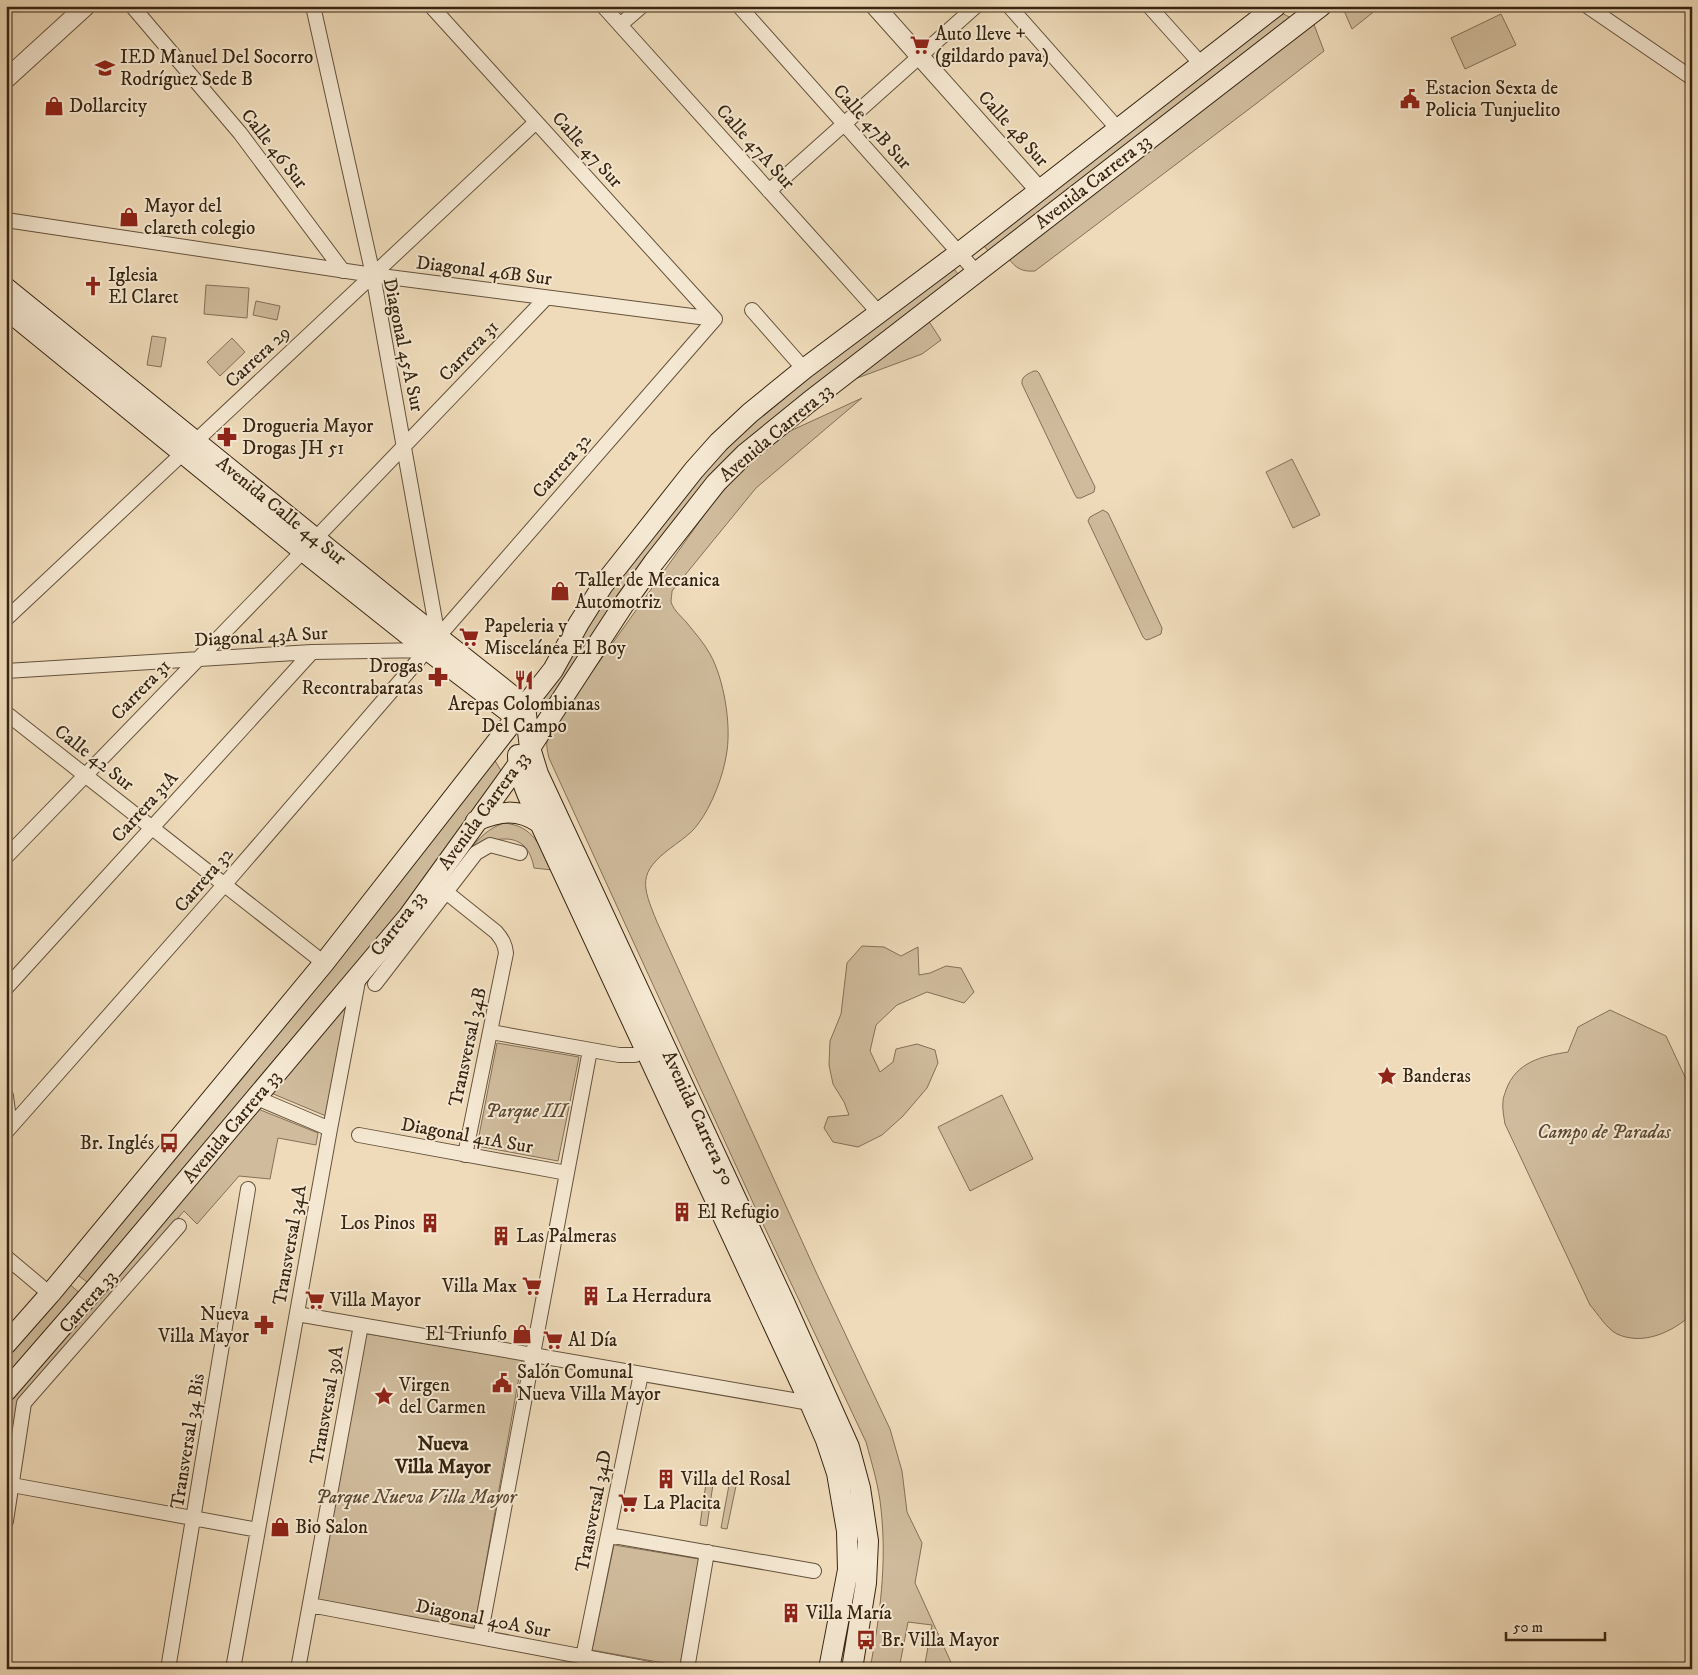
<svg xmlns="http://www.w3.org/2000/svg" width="1698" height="1675" font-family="'IM FELL DW Pica',serif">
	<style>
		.green { fill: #d0bc9d; stroke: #847058 }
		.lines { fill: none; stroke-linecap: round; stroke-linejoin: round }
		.minor-casing { stroke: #65523c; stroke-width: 16 }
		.tertiary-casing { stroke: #65523c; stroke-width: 20 }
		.secondary-casing { stroke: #372512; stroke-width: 22 }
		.minor { stroke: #f5e8d2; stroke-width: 14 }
		.tertiary { stroke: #f5e8d2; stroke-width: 18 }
		.secondary { stroke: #f5e8d2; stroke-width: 20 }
		.labels { text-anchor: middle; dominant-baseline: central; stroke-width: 4; stroke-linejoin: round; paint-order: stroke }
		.poi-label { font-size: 19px; fill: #372512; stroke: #f5e8d2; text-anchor: start }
		.street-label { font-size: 19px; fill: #372512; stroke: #f5e8d2 }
		.park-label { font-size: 19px; font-style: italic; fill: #5d4b35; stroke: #f5e8d2 }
		.neighbourhood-label { font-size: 20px; font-weight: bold; fill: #372512; stroke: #f5e8d2 }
	</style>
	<rect width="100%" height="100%" fill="#efdbba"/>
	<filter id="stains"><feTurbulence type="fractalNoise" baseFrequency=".004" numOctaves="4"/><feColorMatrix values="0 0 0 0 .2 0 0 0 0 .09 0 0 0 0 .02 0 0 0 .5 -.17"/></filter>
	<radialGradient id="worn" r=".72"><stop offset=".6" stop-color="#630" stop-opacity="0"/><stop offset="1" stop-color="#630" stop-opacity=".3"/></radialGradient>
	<!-- green -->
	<path class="green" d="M1342,6H1381L1352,29Z
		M1278,11L1291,18L990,253L983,245Z
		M1501,14L1516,45L1465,69L1451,38Z
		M1313,22L1324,51L1257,103L1035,271C1021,272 1016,268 1008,258Z
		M952,266L960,277L772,420L547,711L539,705L582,633L617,577L740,430Z
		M206,285L249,288L247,318L204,314Z
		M256,301L280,306L277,320L253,315Z
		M928,320L941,340L922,354L852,380Z
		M152,336L166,338L161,367L147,365Z
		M232,338L245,352L220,376L207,362Z
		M1034,371H1037L1039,373L1095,487L1094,492L1081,498H1077L1075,495L1022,384C1021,376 1028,374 1034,371Z
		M862,398L756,488L672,591C672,594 671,599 671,602C674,611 682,617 687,623C695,633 704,643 710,654C724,679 731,723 727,751C724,774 712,806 698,824C691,834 681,840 672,847C637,873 642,885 657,922L816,1272L890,1429L902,1471L907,1512L922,1543L915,1583L954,1669H924L932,1625L908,1622L899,1669H870C880,1616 887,1563 881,1509C879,1487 872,1464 866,1442L755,1207L549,758C545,742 546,739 554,725L707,511L738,473L788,432Z
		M1292,459L1320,515L1293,528L1266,472Z
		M1103,510L1108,513L1162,628L1161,634L1150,639L1146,640L1143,637L1088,521L1090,517Z
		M494,759L503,774L426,882L90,1284L76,1274Z
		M504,823C534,826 540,846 552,870L534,868C531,852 524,840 507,839C503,839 498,839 495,840C488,842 480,848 474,852L469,850C481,837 487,829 504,823Z
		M862,946L884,947L901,956L918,947L919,975L930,973L946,966L961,968L974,992L964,1003L927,992L897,1005L876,1025L870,1051L880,1072L893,1062L896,1049L917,1044L935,1050L938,1063L927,1088L903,1116L882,1135L858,1147L833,1142L824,1128L828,1117L849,1115L844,1102L833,1084L829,1065L830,1041L841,1014L847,963Z
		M347,1005L326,1116L271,1093Z
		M1610,1010L1666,1036L1692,1092V1314C1673,1332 1643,1346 1617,1334C1606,1328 1598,1314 1590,1305L1505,1124C1504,1117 1502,1109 1503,1101C1503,1097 1505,1094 1506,1090C1516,1062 1542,1056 1568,1052L1578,1027Z
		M497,1043L579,1057L558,1161L477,1146Z
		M1002,1095L1033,1159L970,1191L938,1127Z
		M258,1109L318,1133L316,1145L278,1138L270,1179L239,1176L197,1224L184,1211L18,1402L6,1468V1404L20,1386Z
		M68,1283L81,1294L6,1378V1355Z
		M363,1333L522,1360L474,1630L315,1602Z
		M706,1483L713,1484L707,1526L700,1525Z
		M729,1485L736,1486L727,1529L721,1528Z
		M614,1545L699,1559L680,1666L592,1650Z"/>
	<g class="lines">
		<defs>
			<path id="minor" d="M132,6L240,133L343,271
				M313,6L373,275L438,637
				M431,6L715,319
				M603,6L879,313
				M739,6L976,272
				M1009,6L1118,129
				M1149,6L1201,64
				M1587,6L1692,78
				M620,25L642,6
				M769,191L976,6
				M6,220L373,275L715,319
				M752,310L804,369
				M315,539L546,298
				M6,619L536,122
				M438,637L715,319
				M6,671L312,652L427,650
				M6,713L324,963
				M6,857L303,551
				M446,892L496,932C502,939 505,944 506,953L465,1155
				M375,984L476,853L490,845L520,853
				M6,988L312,652
				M491,1032L619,1055H635L646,1050
				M6,1096L10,1127
				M257,1098L330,1129
				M6,1132L225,884L427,650
				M359,1135L567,1173
				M6,1257L50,1294
				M297,1314L810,1403
				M12,1485L258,1530
				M6,1521L24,1403L179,1226
				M608,1535L814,1571
				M310,1605L649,1669
				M480,1637L590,1050
				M583,1657L641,1374
				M168,1669L248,1189
				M233,1669L330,1129L359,976
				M298,1669L361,1325
				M687,1669L706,1558L708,1552"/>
			<path id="tertiary" d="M875,6L1039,190
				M6,79L86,6"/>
			<path id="secondary" d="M6,288L405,611L525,706L530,748L538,774L784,1302L849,1447L860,1488L868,1541L866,1583L852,1669
				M6,309L303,551L421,645L517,718
				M518,755C518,779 531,801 540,823L810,1403L826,1440L837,1473L847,1531L848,1570L829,1669
				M476,821C499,811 518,808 540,823
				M6,1344L50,1294L324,963L553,670L579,623L603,585L645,532L694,470L719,442L750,413L804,369L959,253L1276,6
				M6,1391L99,1284L408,917L530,748L624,604L654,562L716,483L745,454L809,402L1321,6"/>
		</defs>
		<!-- minor casing -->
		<use href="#minor" class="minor-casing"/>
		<!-- tertiary casing -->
		<use href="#tertiary" class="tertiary-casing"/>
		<!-- secondary casing -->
		<use href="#secondary" class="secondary-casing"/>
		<!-- minor -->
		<use href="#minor" class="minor"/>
		<!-- tertiary -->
		<use href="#tertiary" class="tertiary"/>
		<!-- secondary -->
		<use href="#secondary" class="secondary"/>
	</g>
	<!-- icons -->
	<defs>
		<symbol id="supermarket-bare" viewBox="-9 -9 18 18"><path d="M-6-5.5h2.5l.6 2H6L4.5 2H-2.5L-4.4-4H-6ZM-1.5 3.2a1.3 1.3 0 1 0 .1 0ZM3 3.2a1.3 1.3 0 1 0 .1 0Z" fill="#8f2418" stroke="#f5e8d2" stroke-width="2.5" paint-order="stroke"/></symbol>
		<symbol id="school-bare" viewBox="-9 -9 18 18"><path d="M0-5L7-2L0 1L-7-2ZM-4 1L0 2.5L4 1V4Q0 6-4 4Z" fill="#8f2418" stroke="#f5e8d2" stroke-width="2.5" paint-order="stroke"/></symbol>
		<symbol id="civic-bare" viewBox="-9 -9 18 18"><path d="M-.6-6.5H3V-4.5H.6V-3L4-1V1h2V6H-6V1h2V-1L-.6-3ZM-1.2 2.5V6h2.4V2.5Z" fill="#8f2418" stroke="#f5e8d2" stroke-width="2.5" paint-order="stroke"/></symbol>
		<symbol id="shop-bare" viewBox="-9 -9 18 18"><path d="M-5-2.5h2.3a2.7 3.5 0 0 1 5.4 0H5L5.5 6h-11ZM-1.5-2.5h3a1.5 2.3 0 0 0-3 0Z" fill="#8f2418" stroke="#f5e8d2" stroke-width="2.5" paint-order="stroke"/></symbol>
		<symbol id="church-bare" viewBox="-9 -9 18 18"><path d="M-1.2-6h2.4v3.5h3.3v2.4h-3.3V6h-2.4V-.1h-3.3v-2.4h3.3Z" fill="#8f2418" stroke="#f5e8d2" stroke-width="2.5" paint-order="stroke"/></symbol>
		<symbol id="pharmacy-bare" viewBox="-9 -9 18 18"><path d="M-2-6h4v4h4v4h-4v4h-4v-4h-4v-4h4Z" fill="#8f2418" stroke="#f5e8d2" stroke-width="2.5" paint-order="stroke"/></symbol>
		<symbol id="restaurant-bare" viewBox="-9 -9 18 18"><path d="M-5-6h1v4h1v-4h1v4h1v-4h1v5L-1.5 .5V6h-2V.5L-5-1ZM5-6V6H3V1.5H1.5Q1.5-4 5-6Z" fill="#8f2418" stroke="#f5e8d2" stroke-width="2.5" paint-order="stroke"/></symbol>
		<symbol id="sight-bare" viewBox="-9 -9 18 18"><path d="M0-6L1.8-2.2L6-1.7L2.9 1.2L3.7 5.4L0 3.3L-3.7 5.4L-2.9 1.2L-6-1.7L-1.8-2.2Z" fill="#8f2418" stroke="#f5e8d2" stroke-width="2.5" paint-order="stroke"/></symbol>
		<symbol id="bus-bare" viewBox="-9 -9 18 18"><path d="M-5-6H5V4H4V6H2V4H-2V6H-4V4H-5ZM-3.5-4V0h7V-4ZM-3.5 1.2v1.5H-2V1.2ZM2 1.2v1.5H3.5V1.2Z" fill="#8f2418" stroke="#f5e8d2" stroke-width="2.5" paint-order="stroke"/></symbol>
		<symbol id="building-bare" viewBox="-9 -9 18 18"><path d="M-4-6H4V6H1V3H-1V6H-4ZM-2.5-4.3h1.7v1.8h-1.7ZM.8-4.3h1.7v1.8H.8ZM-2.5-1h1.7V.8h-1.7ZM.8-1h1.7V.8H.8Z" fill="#8f2418" stroke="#f5e8d2" stroke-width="2.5" paint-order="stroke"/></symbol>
	</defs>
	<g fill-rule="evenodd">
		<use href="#supermarket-bare" x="906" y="31" width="28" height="28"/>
		<use href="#school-bare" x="91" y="54" width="28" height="28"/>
		<use href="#civic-bare" x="1396" y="85" width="28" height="28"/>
		<use href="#shop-bare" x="40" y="92" width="28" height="28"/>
		<use href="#shop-bare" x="115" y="203" width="28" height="28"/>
		<use href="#church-bare" x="79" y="272" width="28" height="28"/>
		<use href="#pharmacy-bare" x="213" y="423" width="28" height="28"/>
		<use href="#shop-bare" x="546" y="577" width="28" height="28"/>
		<use href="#supermarket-bare" x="455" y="623" width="28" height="28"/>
		<use href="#pharmacy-bare" x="424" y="663" width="28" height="28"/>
		<use href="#restaurant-bare" x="510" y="666" width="28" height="28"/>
		<use href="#sight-bare" x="1373" y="1062" width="28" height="28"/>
		<use href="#bus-bare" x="155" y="1129" width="28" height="28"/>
		<use href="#building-bare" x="668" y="1198" width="28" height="28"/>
		<use href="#building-bare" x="416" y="1209" width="28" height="28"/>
		<use href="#building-bare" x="487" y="1222" width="28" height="28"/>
		<use href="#supermarket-bare" x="518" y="1272" width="28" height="28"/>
		<use href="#building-bare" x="577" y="1282" width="28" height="28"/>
		<use href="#supermarket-bare" x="301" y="1286" width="28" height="28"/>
		<use href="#pharmacy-bare" x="250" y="1311" width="28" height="28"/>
		<use href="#shop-bare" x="508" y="1320" width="28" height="28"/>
		<use href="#supermarket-bare" x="539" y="1326" width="28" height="28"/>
		<use href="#civic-bare" x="488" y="1369" width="28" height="28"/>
		<use href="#sight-bare" x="370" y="1382" width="28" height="28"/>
		<use href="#building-bare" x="652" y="1465" width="28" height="28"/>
		<use href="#supermarket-bare" x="614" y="1489" width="28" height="28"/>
		<use href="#shop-bare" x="266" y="1513" width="28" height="28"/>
		<use href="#building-bare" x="777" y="1599" width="28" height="28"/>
		<use href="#bus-bare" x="852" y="1626" width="28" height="28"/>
	</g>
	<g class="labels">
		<!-- poi labels -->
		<g class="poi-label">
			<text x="935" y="34">Auto lleve +<tspan x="935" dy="22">(gildardo pava)</tspan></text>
			<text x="120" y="57">IED Manuel Del Socorro<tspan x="120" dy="22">Rodríguez Sede B</tspan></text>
			<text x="1425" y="88">Estacion Sexta de<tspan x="1425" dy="22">Policia Tunjuelito</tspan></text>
			<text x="69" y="106">Dollarcity</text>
			<text x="144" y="206">Mayor del<tspan x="144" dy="22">clareth colegio</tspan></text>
			<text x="108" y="275">Iglesia<tspan x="108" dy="22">El Claret</tspan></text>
			<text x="242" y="426">Drogueria Mayor<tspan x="242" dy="22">Drogas JH 51</tspan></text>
			<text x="575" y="580">Taller de Mecanica<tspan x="575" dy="22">Automotriz</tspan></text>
			<text x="484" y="626">Papeleria y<tspan x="484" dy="22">Miscelánea El Boy</tspan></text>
			<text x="423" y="666" text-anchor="end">Drogas<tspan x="423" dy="22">Recontrabaratas</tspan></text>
			<text x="524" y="704" text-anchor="middle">Arepas Colombianas<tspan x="524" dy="22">Del Campo</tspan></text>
			<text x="1402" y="1076">Banderas</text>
			<text x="154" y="1143" text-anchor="end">Br. Inglés</text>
			<text x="697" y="1212">El Refugio</text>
			<text x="415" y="1223" text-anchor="end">Los Pinos</text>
			<text x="516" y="1236">Las Palmeras</text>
			<text x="517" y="1286" text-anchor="end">Villa Max</text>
			<text x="606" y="1296">La Herradura</text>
			<text x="330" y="1300">Villa Mayor</text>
			<text x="249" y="1314" text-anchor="end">Nueva<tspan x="249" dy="22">Villa Mayor</tspan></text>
			<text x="507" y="1334" text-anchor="end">El Triunfo</text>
			<text x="568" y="1340">Al Día</text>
			<text x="517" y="1372">Salón Comunal<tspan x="517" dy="22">Nueva Villa Mayor</tspan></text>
			<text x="399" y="1385">Virgen<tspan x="399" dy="22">del Carmen</tspan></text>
			<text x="681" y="1479">Villa del Rosal</text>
			<text x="643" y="1503">La Placita</text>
			<text x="295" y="1527">Bio Salon</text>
			<text x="806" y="1613">Villa María</text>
			<text x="881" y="1640">Br. Villa Mayor</text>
		</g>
		<!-- street labels -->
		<g class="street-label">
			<text transform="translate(872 127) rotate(48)">Calle 47B Sur</text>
			<text transform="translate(1013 129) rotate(48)">Calle 48 Sur</text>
			<text transform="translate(755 147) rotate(48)">Calle 47A Sur</text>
			<text transform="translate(274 149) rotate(52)">Calle 46 Sur</text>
			<text transform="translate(587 150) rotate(48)">Calle 47 Sur</text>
			<text transform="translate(1093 182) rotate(-38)">Avenida Carrera 33</text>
			<text transform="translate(484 271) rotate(7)">Diagonal 46B Sur</text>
			<text transform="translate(403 345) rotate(78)">Diagonal 45A Sur</text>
			<text transform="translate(469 351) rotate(-46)">Carrera 31</text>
			<text transform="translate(258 357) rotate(-43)">Carrera 29</text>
			<text transform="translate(776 433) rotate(-40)">Avenida Carrera 33</text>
			<text transform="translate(562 466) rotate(-49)">Carrera 32</text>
			<text transform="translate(281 511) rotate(39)">Avenida Calle 44 Sur</text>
			<text transform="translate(261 637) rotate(-3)">Diagonal 43A Sur</text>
			<text transform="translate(141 690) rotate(-46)">Carrera 31</text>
			<text transform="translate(94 758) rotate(38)">Calle 42 Sur</text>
			<text transform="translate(145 807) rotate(-48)">Carrera 31A</text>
			<text transform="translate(484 811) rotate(-54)">Avenida Carrera 33</text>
			<text transform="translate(204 880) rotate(-49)">Carrera 32</text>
			<text transform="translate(398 924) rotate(-52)">Carrera 33</text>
			<text transform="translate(468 1047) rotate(-78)">Transversal 34B</text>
			<text transform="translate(698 1118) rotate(65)">Avenida Carrera 50</text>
			<text transform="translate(232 1127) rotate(-50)">Avenida Carrera 33</text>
			<text transform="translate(467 1136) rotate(10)">Diagonal 41A Sur</text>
			<text transform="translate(290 1245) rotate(-80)">Transversal 34A</text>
			<text transform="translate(88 1302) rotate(-49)">Carrera 33</text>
			<text transform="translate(327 1405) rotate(-80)">Transversal 39A</text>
			<text transform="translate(188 1441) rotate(-81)">Transversal 34 Bis</text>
			<text transform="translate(594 1511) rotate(-79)">Transversal 34D</text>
			<text transform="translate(483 1619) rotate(11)">Diagonal 40A Sur</text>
		</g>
		<!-- park labels -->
		<g class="park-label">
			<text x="526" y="1111">Parque III</text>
			<text x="1604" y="1132">Campo de Paradas</text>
			<text x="416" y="1497">Parque Nueva Villa Mayor</text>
		</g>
		<!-- neighbourhood labels -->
		<g class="neighbourhood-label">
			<text x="443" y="1444">Nueva<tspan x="443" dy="23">Villa Mayor</tspan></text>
		</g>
	</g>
	<!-- margin -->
	<rect width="1698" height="1675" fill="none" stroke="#efdbba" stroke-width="25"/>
	<rect x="8" y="8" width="1683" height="1660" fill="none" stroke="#372512" stroke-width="2.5"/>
	<rect x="12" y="12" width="1673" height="1650" fill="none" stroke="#372512"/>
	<!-- scale -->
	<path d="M1506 1632v8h99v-8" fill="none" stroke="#372512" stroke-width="2.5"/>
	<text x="1513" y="1632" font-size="15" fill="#372512" stroke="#f5e8d2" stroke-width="4" paint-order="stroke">50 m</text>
	<rect width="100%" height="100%" filter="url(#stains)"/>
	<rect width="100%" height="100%" fill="url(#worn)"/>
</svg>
